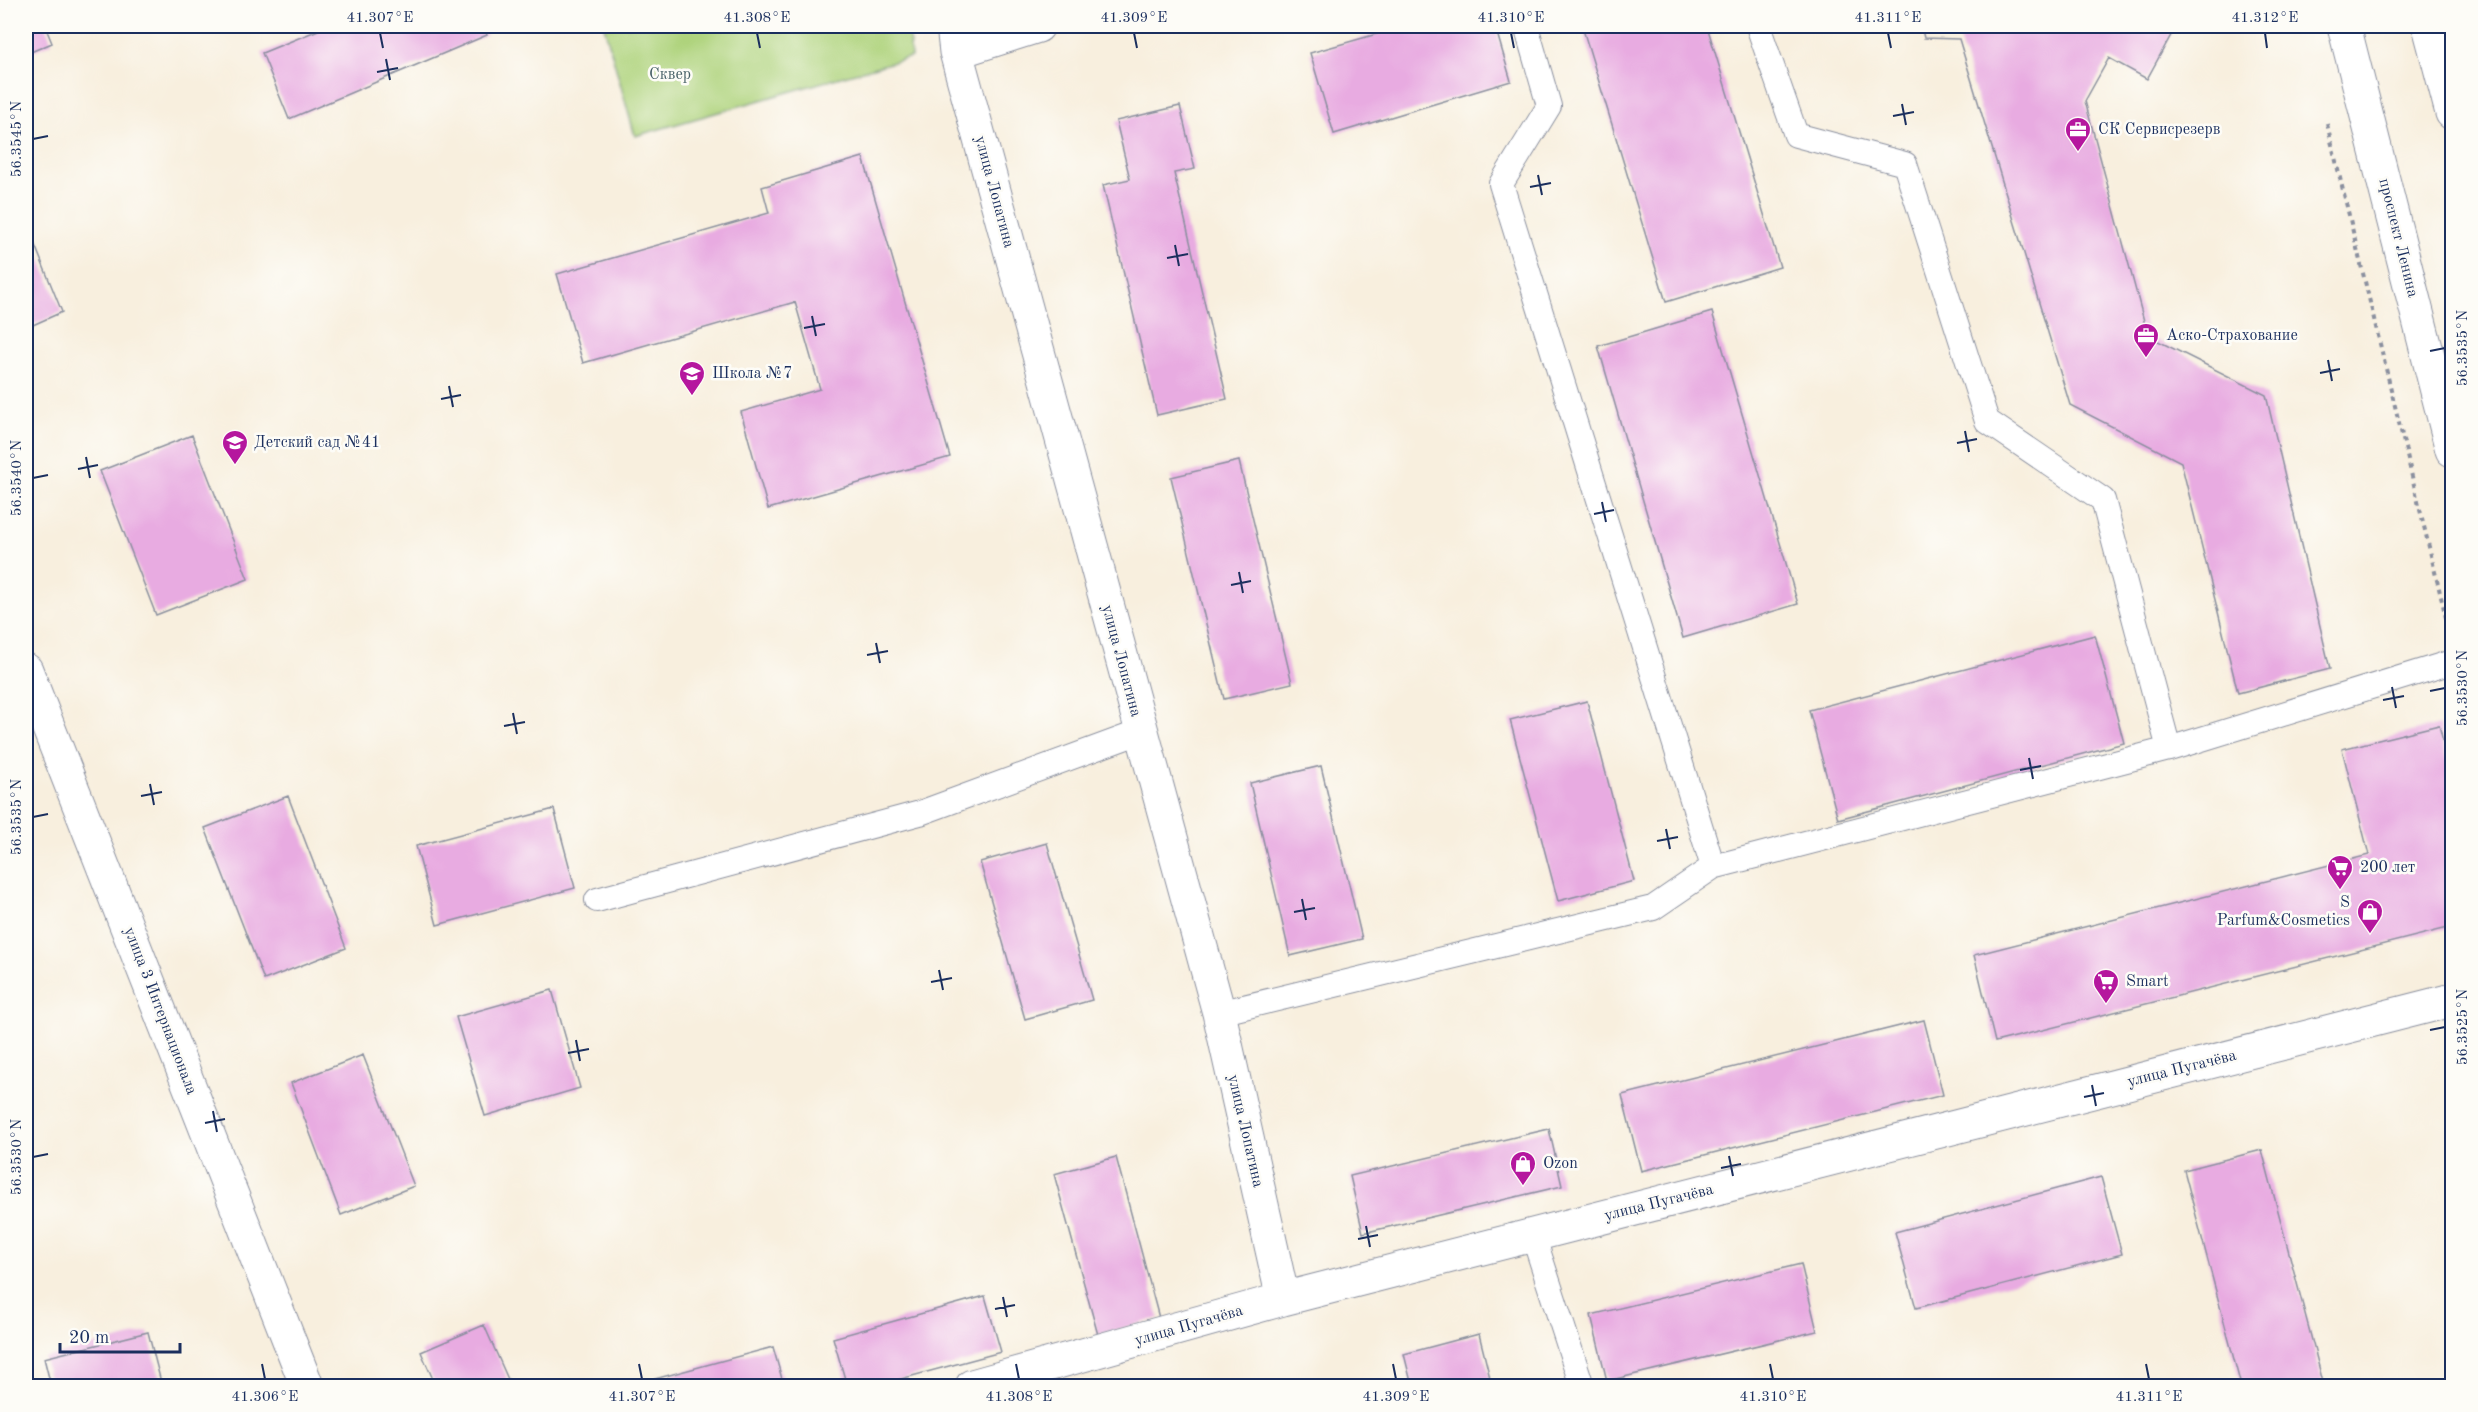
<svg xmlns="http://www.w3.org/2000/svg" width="2478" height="1412" font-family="'Old Standard TT',serif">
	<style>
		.green { fill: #aed37c; stroke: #64816d; stroke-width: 1.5 }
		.building { fill: #e8abe1 }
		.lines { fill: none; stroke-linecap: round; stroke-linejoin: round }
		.service-casing { stroke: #8a8f9e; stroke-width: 26 }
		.minor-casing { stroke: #8a8f9e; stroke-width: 35 }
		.secondary-casing { stroke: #8a8f9e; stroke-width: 35 }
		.path { stroke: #8a8f9e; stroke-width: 4; stroke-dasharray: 4.5 4.5; stroke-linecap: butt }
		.service { stroke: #fff; stroke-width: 24 }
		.minor { stroke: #fff; stroke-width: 33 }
		.secondary { stroke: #fff; stroke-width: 33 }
		.ticks { fill: none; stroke: #1b2f5e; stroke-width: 2 }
		.labels { text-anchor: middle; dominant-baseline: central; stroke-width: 5; stroke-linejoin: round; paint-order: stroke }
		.park-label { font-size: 16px; fill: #476067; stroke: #fdfcf7 }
		.poi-label { font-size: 16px; fill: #1b2f5e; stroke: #fdfcf7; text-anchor: start }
		.street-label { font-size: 16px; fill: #1b2f5e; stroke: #fdfcf7 }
		.neatline { fill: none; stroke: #1b2f5e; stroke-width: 2 }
		.ticks-label { font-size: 15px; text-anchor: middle; fill: #1b2f5e }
	</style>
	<rect width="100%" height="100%" fill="#fdfcf7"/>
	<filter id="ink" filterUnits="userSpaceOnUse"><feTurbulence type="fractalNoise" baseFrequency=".0167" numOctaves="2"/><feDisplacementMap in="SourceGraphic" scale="12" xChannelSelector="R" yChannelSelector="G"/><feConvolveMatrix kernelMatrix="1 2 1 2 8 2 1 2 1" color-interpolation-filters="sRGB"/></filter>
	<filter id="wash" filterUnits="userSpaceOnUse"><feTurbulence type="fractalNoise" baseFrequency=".008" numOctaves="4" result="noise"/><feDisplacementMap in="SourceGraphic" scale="24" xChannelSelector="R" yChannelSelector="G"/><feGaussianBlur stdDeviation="1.35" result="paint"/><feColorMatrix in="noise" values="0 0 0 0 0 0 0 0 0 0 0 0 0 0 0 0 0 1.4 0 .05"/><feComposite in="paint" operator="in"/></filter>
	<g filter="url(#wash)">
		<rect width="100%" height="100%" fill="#f8efde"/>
		<!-- green -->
		<path class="green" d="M604,26H908L911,57L635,136Z"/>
		<g id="blocks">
			<!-- building -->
			<path class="building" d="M26,26H45L52,43L26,54Z
				M328,26H483L487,35L289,119L262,53Z
				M1405,26H1495L1511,81L1334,134L1310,53Z
				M1582,26H1707L1780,267L1666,302Z
				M1921,26H2176L2147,79L2109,58L2085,101L2148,336L2266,395L2330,669L2238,693L2181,462L2070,405L1959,39L1924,38Z
				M1180,106L1195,169L1174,173L1227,399L1157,415L1103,185L1130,179L1116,121Z
				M863,157L950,457L768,509L741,412L820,389L795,302L583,363L557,274L769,213L762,187Z
				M26,223L62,312L26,328Z
				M1712,312L1798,604L1683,638L1598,346Z
				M192,435L248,579L156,615L100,471Z
				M1239,461L1292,683L1224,699L1171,477Z
				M2095,635L2124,743L1838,819L1809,710Z
				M1587,701L1634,881L1558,901L1510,720Z
				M2439,725L2452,777V927L1995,1042L1974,955L2369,855L2342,749Z
				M1321,766L1362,939L1290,956L1250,783Z
				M288,796L346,948L264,980L205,828Z
				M554,809L575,888L437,925L416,846Z
				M1047,843L1092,1000L1025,1019L980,862Z
				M552,990L580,1088L485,1116L456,1017Z
				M1924,1020L1943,1095L1641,1171L1622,1095Z
				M363,1055L414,1186L341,1215L291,1083Z
				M1549,1129L1562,1186L1363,1233L1350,1176Z
				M2262,1150L2324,1386H2241L2184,1170Z
				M1116,1157L1159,1318L1098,1335L1054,1174Z
				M2101,1177L2122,1254L1916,1308L1895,1232Z
				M1801,1264L1817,1331L1607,1381L1591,1315Z
				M985,1296L1001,1352L875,1386H847L833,1338Z
				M484,1325L511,1386H436L421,1352Z
				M148,1332L162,1386H51L44,1358Z
				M1479,1334L1492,1386H1412L1404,1354Z
				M773,1347L784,1386H629Z"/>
		</g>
	</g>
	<g filter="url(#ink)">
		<use href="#blocks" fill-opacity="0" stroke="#8a8f9e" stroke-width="1.5"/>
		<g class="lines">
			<defs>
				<path id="service" d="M2169,749L2452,662
					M1713,867L2169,749L2103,500L1987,421L1905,164L1796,135L1758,26
					M597,900L920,813L1140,732
					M1219,1013L1653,908L1713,867L1501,184L1549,106L1526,26
					M1533,1235L1582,1386"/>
				<path id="minor" d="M953,26L956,52L1219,1013L1283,1299
					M956,52L1038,26
					M26,670L307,1386
					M972,1386L1283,1299L2452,1000"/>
				<path id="secondary" d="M2344,26L2452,450
					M2429,26L2452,113"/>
			</defs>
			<!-- service casing -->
			<use href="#service" class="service-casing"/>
			<!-- minor casing -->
			<use href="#minor" class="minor-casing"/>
			<!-- secondary casing -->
			<use href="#secondary" class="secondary-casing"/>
			<!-- path -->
			<path class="path" d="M2327,124L2449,630"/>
			<!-- service -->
			<use href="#service" class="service"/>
			<!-- minor -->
			<use href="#minor" class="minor"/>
			<!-- secondary -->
			<use href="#secondary" class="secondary"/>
		</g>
	</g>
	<!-- ticks -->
	<path class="ticks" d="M380,33L383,48M757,33L760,48M1134,33L1137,48M1511,33L1514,48M1888,33L1891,48M2265,33L2267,48M386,59L390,80M377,72L398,68M1902,104L1906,125M1893,116L1914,112M33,139L48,136M1538,175L1542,195M1530,187L1551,183M1175,245L1179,266M1167,258L1188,254M812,316L816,336M804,328L825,324M2430,351L2445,348M2328,360L2332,381M2320,373L2340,369M449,386L453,407M441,399L461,395M1965,431L1969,452M1957,443L1977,439M86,457L90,478M78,469L98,465M33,478L48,475M1602,502L1606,522M1594,514L1614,510M1239,572L1243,593M1231,585L1251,581M876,643L880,663M867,655L888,651M2392,687L2396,708M2430,691L2445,688M2383,700L2404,696M513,713L517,734M504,726L525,722M2029,758L2033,779M2020,770L2041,766M150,784L154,805M141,796L162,792M33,817L48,814M1666,829L1670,849M1657,841L1678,837M1302,899L1306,920M1294,912L1315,908M939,970L943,990M931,982L952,978M2430,1030L2445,1027M576,1040L580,1061M568,1053L589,1049M2092,1085L2096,1106M2084,1097L2104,1093M213,1111L217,1132M205,1123L225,1119M1729,1156L1733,1176M33,1157L48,1154M1721,1168L1741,1164M1366,1226L1370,1247M1358,1239L1378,1235M1003,1297L1007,1317M995,1309L1015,1305M262,1364L265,1379M639,1364L642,1379M1016,1364L1019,1379M1393,1364L1396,1379M1770,1364L1773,1379M2146,1364L2149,1379"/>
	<!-- icons -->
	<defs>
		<symbol id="office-pin" viewBox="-11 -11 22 30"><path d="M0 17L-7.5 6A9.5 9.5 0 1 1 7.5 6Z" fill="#b5179e" stroke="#fdfcf7"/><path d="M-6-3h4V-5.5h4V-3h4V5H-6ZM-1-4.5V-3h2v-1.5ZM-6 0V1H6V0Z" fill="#fff"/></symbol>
		<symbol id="school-pin" viewBox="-11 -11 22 30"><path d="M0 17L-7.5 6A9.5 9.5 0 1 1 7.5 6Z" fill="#b5179e" stroke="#fdfcf7"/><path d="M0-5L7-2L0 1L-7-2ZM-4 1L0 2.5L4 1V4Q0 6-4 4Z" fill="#fff"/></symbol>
		<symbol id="supermarket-pin" viewBox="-11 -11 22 30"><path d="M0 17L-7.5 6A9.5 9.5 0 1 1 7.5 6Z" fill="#b5179e" stroke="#fdfcf7"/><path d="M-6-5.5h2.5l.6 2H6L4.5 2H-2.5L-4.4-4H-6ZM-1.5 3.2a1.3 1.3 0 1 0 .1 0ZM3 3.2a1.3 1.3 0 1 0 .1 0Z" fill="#fff"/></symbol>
		<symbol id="shop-pin" viewBox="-11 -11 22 30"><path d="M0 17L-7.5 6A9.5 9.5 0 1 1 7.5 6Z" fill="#b5179e" stroke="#fdfcf7"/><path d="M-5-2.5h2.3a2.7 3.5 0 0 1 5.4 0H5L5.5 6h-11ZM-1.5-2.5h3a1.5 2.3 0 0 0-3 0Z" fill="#fff"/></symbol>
	</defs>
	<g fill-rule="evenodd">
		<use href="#office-pin" x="2063" y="115" width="30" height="40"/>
		<use href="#office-pin" x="2131" y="321" width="30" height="40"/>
		<use href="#school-pin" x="677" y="359" width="30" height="40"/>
		<use href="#school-pin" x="220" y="428" width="30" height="40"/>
		<use href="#supermarket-pin" x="2325" y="853" width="30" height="40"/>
		<use href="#shop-pin" x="2355" y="897" width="30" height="40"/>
		<use href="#supermarket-pin" x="2091" y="967" width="30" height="40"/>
		<use href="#shop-pin" x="1508" y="1149" width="30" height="40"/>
	</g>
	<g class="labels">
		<!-- park labels -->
		<g class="park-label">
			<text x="670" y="75">Сквер</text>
		</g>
		<!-- poi labels -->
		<g class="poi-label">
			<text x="2098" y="130">СК Сервисрезерв</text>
			<text x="2166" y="336">Аско-Страхование</text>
			<text x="712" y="374">Школа №7</text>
			<text x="254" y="443">Детский сад №41</text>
			<text x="2360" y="868">200 лет</text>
			<text x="2350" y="903" text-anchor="end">S<tspan x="2350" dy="18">Parfum&amp;Cosmetics</tspan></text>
			<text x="2126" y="982">Smart</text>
			<text x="1543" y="1164">Ozon</text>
		</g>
		<!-- street labels -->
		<g class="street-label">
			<text transform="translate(994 192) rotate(75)">улица Лопатина</text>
			<text transform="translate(2398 238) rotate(76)">проспект Ленина</text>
			<text transform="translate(1121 661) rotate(75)">улица Лопатина</text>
			<text transform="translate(160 1011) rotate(69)">улица 3 Интернационала</text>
			<text transform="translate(2182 1069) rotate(-14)">улица Пугачёва</text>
			<text transform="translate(1245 1131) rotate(77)">улица Лопатина</text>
			<text transform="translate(1659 1203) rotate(-14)">улица Пугачёва</text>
			<text transform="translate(1189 1326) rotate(-16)">улица Пугачёва</text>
		</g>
	</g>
	<!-- margin -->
	<rect width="2478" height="1412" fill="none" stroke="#fdfcf7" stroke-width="66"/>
	<!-- scale -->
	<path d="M60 1343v9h120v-9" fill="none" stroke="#1b2f5e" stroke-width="3"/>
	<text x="69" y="1343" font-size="18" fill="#1b2f5e" stroke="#fdfcf7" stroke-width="4.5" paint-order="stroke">20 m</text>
	<rect x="33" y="33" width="2412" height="1346" class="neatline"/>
	<g class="ticks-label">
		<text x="380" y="22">41.307°E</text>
		<text x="757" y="22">41.308°E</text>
		<text x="1134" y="22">41.309°E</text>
		<text x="1511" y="22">41.310°E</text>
		<text x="1888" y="22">41.311°E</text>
		<text x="2265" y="22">41.312°E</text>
		<text transform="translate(16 139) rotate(-90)" y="5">56.3545°N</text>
		<text transform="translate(2462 348) rotate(-90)" y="5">56.3535°N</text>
		<text transform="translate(16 478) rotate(-90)" y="5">56.3540°N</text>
		<text transform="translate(2462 688) rotate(-90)" y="5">56.3530°N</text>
		<text transform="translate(16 817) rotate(-90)" y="5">56.3535°N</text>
		<text transform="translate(2462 1027) rotate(-90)" y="5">56.3525°N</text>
		<text transform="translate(16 1157) rotate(-90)" y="5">56.3530°N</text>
		<text x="265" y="1401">41.306°E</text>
		<text x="642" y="1401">41.307°E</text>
		<text x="1019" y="1401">41.308°E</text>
		<text x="1396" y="1401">41.309°E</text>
		<text x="1773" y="1401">41.310°E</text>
		<text x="2149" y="1401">41.311°E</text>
	</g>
</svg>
